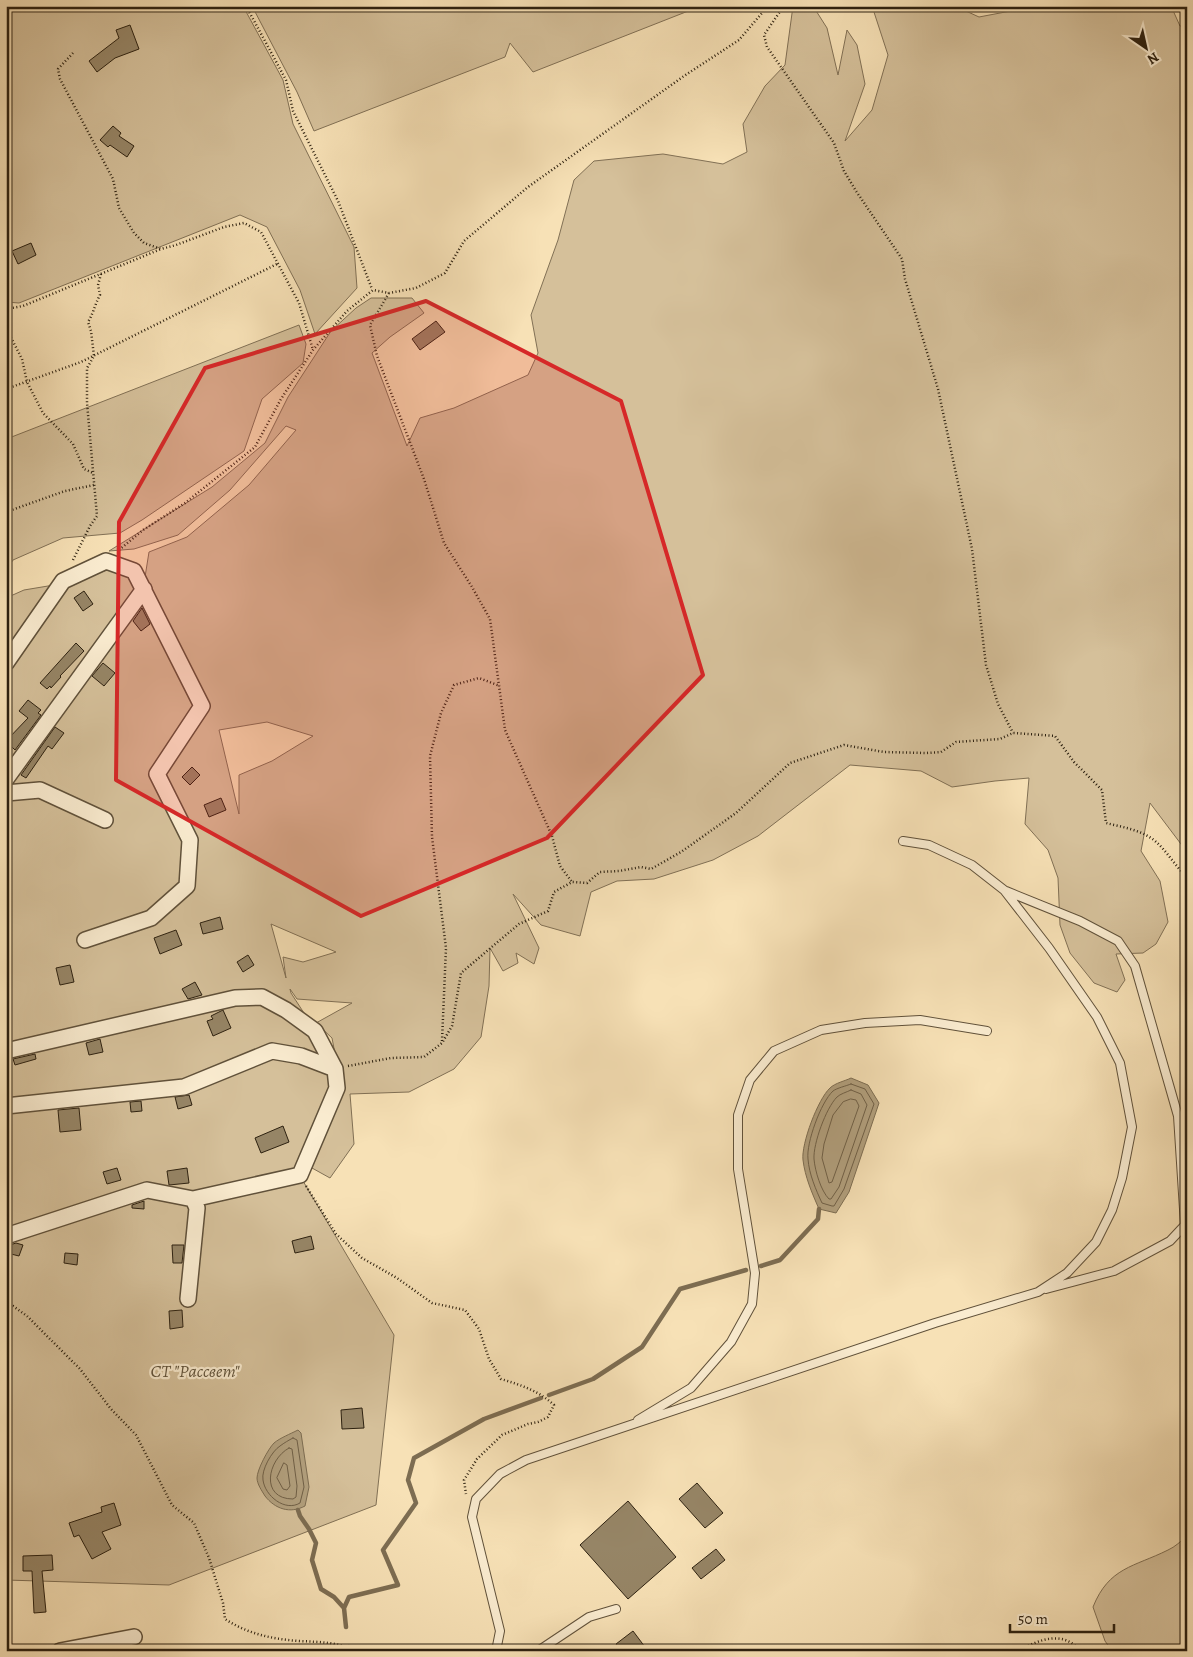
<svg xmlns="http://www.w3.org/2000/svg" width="1193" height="1657" font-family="Alegreya,serif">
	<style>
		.green { fill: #d5c09a; stroke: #817055; fill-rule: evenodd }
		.water { fill: #b2a07e; stroke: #7d6d52 }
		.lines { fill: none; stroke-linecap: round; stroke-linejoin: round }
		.shore { stroke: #706047; stroke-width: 1 }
		.stream { stroke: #7d6d52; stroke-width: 4.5 }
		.building { fill: #968566; stroke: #2d2110 }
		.lane-casing { stroke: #60513a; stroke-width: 10 }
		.street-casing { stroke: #60513a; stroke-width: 18 }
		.path { stroke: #2d2110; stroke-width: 2.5; stroke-dasharray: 1 2.5; stroke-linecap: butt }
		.lane { stroke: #faecd0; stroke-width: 8 }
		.street { stroke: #faecd0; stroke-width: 15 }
		.marked { fill: #d62828; fill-opacity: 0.2; stroke: #d62828; stroke-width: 4; stroke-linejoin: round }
		.labels { text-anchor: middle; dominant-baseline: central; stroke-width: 4.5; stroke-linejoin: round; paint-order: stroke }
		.park-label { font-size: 18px; font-style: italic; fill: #5f5139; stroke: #faecd0 }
	</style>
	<rect width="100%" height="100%" fill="#f7e1b6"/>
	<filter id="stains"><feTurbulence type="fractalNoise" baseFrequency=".004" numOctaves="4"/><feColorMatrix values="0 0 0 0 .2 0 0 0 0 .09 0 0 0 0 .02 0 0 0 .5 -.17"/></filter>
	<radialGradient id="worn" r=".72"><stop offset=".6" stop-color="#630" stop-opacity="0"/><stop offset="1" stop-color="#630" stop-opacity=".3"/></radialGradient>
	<!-- green -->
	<path class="green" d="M6,6H243L283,80L293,124L354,247L357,288L315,334L300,290L267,227L240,215L19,303L6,302Z
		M252,6H701L533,72L510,43L505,57L314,131L297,92Z
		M793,6H813L827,28L838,75L847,30L857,45L865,84L845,141L872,110L888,55L872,6H955L979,17L1037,6H1171L1180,26L1187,27V852L1150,803L1141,851L1160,881L1168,922L1156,944L1143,953L1116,954L1125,980L1117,992L1094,983L1070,953L1060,925L1058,878L1048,850L1025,824L1029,778L995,781L952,787L921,771L850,765L758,836L713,860L654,879L617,881L591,892L580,936L541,925L513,894L539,948L534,964L516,953L518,963L503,971L490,948L489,986L481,1037L454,1069L409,1092L350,1094L354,1144L330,1178L312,1168L303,1181L394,1335L376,1505L169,1585L6,1580V598L24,590L72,582L116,567L145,577L149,552L187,537L249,485L296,430L286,426L230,490L178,535L134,549L109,551L212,487L265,443L288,397L331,331L356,308L371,298H412L424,313L390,337L372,353L407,446L420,418L454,408L528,375L538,353L531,315L558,240L574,180L594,161L663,154L723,164L747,152L743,124L765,86L785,65ZM267,722L313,736L272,761L239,775V814L219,730ZM271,924L336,952L303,962L283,957L286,978ZM290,989L297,999L352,1003L316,1023L332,1038L337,1064L291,993Z
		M299,325L306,344L303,363L262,399L244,451L142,520L120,533L63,538L13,560L6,571V443L9,447V438Z
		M1187,1536V1651H1112L1105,1641L1093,1607C1109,1567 1134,1567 1168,1550C1175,1547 1181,1541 1187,1536Z"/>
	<!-- water -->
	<path class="water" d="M851,1078L868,1085L879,1103L849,1192L836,1213L819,1209C812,1193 805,1177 803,1160C801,1144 818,1099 830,1088C835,1083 845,1081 851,1078Z
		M298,1430L301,1433L309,1487L305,1506C290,1514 275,1509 265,1496C262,1491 257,1484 257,1478C257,1470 268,1449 274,1443C280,1438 290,1434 298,1430Z"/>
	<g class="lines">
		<!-- shore -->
		<path class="shore" d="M851,1084L865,1089L874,1104L844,1189L834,1206H832L822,1203C816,1190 809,1174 808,1159C806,1143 821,1102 833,1091C837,1088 846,1086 851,1084Z
			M851,1090L861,1094L867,1105L839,1187L831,1199H829C821,1191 815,1171 814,1159C813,1144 826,1108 837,1097C840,1094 847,1092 851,1090Z
			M851,1099L856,1100L859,1106L832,1182L829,1183L822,1158L824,1144L833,1115L843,1102Z
			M293,1438L297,1440L304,1487L300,1503C285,1512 265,1496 263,1480C261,1470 272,1451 280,1446C284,1443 289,1440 293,1438Z
			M289,1448L292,1449L297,1486L296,1497L293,1499C260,1499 267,1460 289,1448Z
			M284,1463L287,1465L290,1486L287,1490L283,1489L277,1478Z"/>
		<!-- stream -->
		<path class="stream" d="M761,1266L780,1260L818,1219L819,1209
			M549,1395L593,1379L642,1347L680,1289L746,1270
			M298,1510L300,1516L309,1529L316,1543L312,1560L321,1589L334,1597L344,1608
			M346,1627L344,1608L349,1597L398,1585L383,1550L416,1503L408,1480L414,1458L484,1419L541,1398
			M347,1651L349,1647"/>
	</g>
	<!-- building -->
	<path class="building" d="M130,25L139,49L115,58L97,72L89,61L119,38L116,30Z
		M113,126L121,133L119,136L134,146L127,157L110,145L108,147L100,140Z
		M31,243L36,255L18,264L12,251Z
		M436,321L445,332L420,350L412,339Z
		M84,591L93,604L83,611L74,598Z
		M142,608L150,624L141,631L133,621Z
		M76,643L84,651L60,676L61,677L51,688L50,686L47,689L40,683Z
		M103,663L115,673L104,686L92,676Z
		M28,700L41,710L38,713L41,715L15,750L6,741L28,718L19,711Z
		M55,727L64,733L52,749L48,746L26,778L21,775Z
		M192,767L200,775L190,785L182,777Z
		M221,798L226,810L209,817L204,805Z
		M220,917L223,929L203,934L200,923Z
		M176,930L182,945L160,954L154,938Z
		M248,955L254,965L243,972L237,962Z
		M70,965L74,982L60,985L56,968Z
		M195,982L202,995L188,999L182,989Z
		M223,1010L231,1028L213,1036L207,1021L213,1019L211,1016Z
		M100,1039L103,1052L89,1055L86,1043Z
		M35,1054L36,1059L15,1065L13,1059Z
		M189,1095L192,1105L178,1109L175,1097Z
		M141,1101L142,1111L131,1112L130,1102Z
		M79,1108L81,1130L60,1132L58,1110Z
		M283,1126L289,1142L261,1153L255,1138Z
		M117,1168L121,1180L107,1184L103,1172Z
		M187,1168L189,1183L169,1185L167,1171Z
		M144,1201V1209L132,1208V1205Z
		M311,1236L314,1249L295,1253L292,1241Z
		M16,1243L23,1245L19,1256L7,1253L10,1245Z
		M172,1245H184L182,1263H173Z
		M65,1253L78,1254L77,1265L64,1263Z
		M182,1310L183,1327L170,1329L169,1311Z
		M362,1408L364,1428L342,1429L341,1410Z
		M697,1483L723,1513L705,1528L679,1499Z
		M628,1501L676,1557L628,1599L580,1545Z
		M114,1503L121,1525L102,1532L111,1549L92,1559L79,1535L74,1537L69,1523L102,1512L101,1507Z
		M716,1549L725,1560L701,1579L692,1568Z
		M52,1555L53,1570L42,1571L46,1612L34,1613L32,1571H23V1556Z
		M633,1631L648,1651H621L616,1644Z"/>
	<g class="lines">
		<defs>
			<path id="lane" d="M1006,891L1080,921L1118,941L1135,966L1178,1116L1185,1225L1170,1241L1114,1271L1046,1289
				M638,1420L691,1388L731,1342L752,1304L755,1273L738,1169V1115L750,1080L774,1051L821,1030L865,1023L920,1020L987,1031
				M496,1651L500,1631L472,1517L476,1499L500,1474L526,1460L935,1323L1038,1292L1067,1273L1096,1242L1112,1210L1122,1178L1132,1127L1120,1063L1097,1017L1049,948L1004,890L972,865L929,845L903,841
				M538,1651L589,1617L616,1609"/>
			<path id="street" d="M6,663L63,581L106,561L134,571L202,706L157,774L190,840L187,886L151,918L85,940
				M6,779L144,589
				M6,793L40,790L105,820
				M6,1051L235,998L262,997L286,1010L315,1031L335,1069
				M6,1106L184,1087L272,1051L301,1056L335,1069L337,1088L300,1175L193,1199L147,1190L6,1236
				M188,1299L197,1208L193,1199
				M60,1651L134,1637"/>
		</defs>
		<!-- lane casing -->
		<use href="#lane" class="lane-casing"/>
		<!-- street casing -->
		<use href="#street" class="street-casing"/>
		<!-- path -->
		<path class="path" d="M246,6L286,80L293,111L338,201L372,289
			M781,6V10L764,35L767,47L834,143L844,171L856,191L902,259L905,279L938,389L972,549L986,665L998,704L1013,733
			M1186,6L1187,18
			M73,53L58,69L60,79L113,179L119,208L134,233L144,243L161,249L176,245L224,227L244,223L261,232L299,303L313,350
			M389,293L370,325L377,356L424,479L444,543L472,587L490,619L505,730L552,836L560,866L572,882
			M6,309L23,306L161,249
			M6,316L7,309
			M6,328L22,359L27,382L43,413L73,444L84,469L93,473
			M6,389L81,362L277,264
			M6,512L65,491L94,485
			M119,550L143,530L185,503L255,447L281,399L313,350L347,311L373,290L389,293L416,288L445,273L464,241L528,187L684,76L739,40L768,6
			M73,560L90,526L97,516L87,403V368L94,356L91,331L88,322C94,312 95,304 100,295L98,285L101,274
			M442,1041L446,948L432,837L430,756L441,713L454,685L479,678L500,686
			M348,1066L391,1058L424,1057L442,1043L452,1026L461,973L519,924L548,911L554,892L572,882L587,883L600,872L619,871L641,867L651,869L681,852L736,813L790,763L844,745L884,752L926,753L941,752L956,742L1000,739L1013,733L1055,736L1074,762L1102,790L1106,823C1122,827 1142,830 1155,841C1167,851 1175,866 1187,877
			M306,1186L336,1234L362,1258L397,1278L432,1303L465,1310L479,1329L489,1359L501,1379C521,1385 539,1391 554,1405L548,1417L538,1422L528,1424L502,1435L477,1459L464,1480L466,1494
			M6,1304L13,1306L27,1316L80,1369L111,1409L136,1435L172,1505L194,1523L209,1558L223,1603L225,1619C248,1634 272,1639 299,1641C320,1642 338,1642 357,1651
			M1019,1651C1039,1639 1064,1630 1080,1651"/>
		<!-- lane -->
		<use href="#lane" class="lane"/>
		<!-- street -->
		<use href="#street" class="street"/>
	</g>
	<!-- marked area -->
	<path class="marked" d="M426,301L621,401L703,675L547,838L361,916L116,780L119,522L205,368Z"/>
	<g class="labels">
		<!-- park labels -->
		<g class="park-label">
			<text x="195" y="1371">СТ "Рассвет"</text>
		</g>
	</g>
	<!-- margin -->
	<rect width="1193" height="1657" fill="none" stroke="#f7e1b6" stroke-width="25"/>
	<rect x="8" y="8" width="1178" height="1642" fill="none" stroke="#2d2110" stroke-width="2.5"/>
	<rect x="12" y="12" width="1168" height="1632" fill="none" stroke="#2d2110"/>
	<!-- north arrow -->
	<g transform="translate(1146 48) rotate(146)" stroke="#faecd0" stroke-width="4" paint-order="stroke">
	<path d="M0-4L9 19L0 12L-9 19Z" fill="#2d2110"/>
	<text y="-8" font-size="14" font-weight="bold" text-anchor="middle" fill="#2d2110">N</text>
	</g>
	<!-- scale -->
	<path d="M1010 1624v8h104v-8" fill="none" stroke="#2d2110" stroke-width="2.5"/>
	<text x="1018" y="1624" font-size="15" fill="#2d2110" stroke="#faecd0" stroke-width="4" paint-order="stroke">50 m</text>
	<rect width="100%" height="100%" filter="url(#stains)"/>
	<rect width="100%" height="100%" fill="url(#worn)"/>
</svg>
